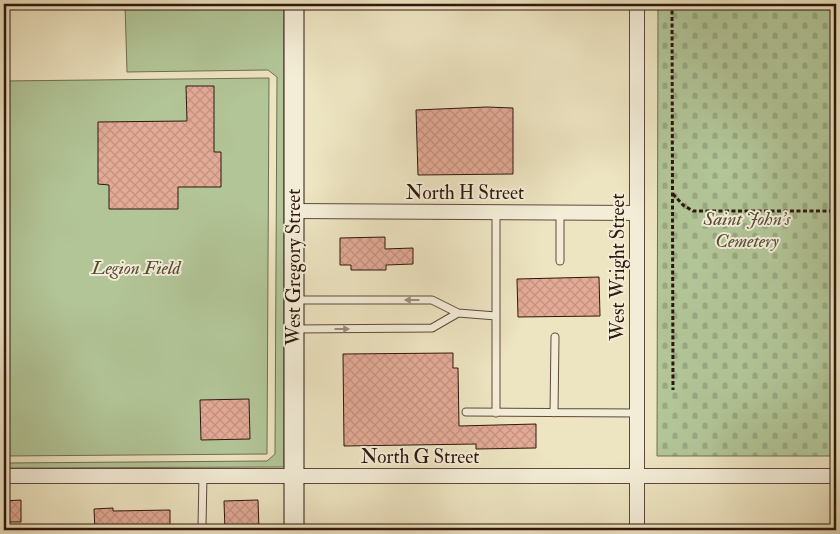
<svg xmlns="http://www.w3.org/2000/svg" width="840" height="534" font-family="'IM FELL Double Pica',serif">
	<style>
		.cemetery { fill: url(#cemetery-stones); stroke: #706e52 }
		.green { fill: #b2c597; stroke: #706e52 }
		.building { fill: url(#building-cross-hatch); stroke: #2f170e }
		.lines { fill: none; stroke-linecap: round; stroke-linejoin: round }
		.lane-casing { stroke: #5e4a3b; stroke-width: 9 }
		.street-casing { stroke: #5e4a3b; stroke-width: 16 }
		.secondary-casing { stroke: #2f170e; stroke-width: 21 }
		.path { stroke: #2f170e; stroke-width: 3; stroke-dasharray: 4 2.5; stroke-linecap: butt }
		.lane { stroke: #f3edd7; stroke-width: 7 }
		.street { stroke: #f3edd7; stroke-width: 14 }
		.secondary { stroke: #f3edd7; stroke-width: 19 }
		.oneway { fill: #9b8d7d }
		.labels { text-anchor: middle; dominant-baseline: central; stroke-width: 4; stroke-linejoin: round; paint-order: stroke }
		.street-label { font-size: 19px; fill: #2f170e; stroke: #f3edd7 }
		.park-label { font-size: 19px; font-style: italic; fill: #564b37; stroke: #f3edd7 }
	</style>
	<defs>
		<pattern id="cemetery-stones" width="16" height="16" patternUnits="userSpaceOnUse" patternTransform="scale(1.25)"><rect width="16" height="16" fill="#b2c597"/><path d="M2 7V4a2 2 0 0 1 4 0v3zM10 15v-3a2 2 0 0 1 4 0v3z" fill="#99a881"/></pattern>
		<pattern id="building-cross-hatch" width="8" height="8" patternUnits="userSpaceOnUse" patternTransform="scale(1.25)"><rect width="8" height="8" fill="#e3aa96"/><path d="M0 0l8 8M0 8l8-8" fill="none" stroke="#c39280"/></pattern>
	</defs>
	<rect width="100%" height="100%" fill="#ede4c1"/>
	<filter id="stains"><feTurbulence type="fractalNoise" baseFrequency=".004" numOctaves="4"/><feColorMatrix values="0 0 0 0 .2 0 0 0 0 .09 0 0 0 0 .02 0 0 0 .5 -.17"/></filter>
	<radialGradient id="worn" r=".72"><stop offset=".6" stop-color="#630" stop-opacity="0"/><stop offset="1" stop-color="#630" stop-opacity=".3"/></radialGradient>
	<!-- cemetery -->
	<path class="cemetery" d="M658,4H836V456H657Z"/>
	<!-- green -->
	<path class="green" d="M125,4H284V467L4,468V463L267,461L275,454L277,77L268,70L127,72Z
		M269,78L267,454L4,456V81Z"/>
	<!-- building -->
	<path class="building" d="M186,86H214V152H221V187H178V209H109V185L98,184V122L187,121Z
		M487,107L513,108V174L418,175L416,110Z
		M385,237V249L413,248V264L386,265V270H351V265H340V238Z
		M599,277L600,316L518,317L517,279Z
		M453,353V368H458L459,426L536,424V448L476,449V444L344,446L343,354Z
		M249,399L250,439L201,440L200,400Z
		M21,500V522H4V501Z
		M258,500L259,530H225L224,501Z
		M113,508V511L170,510V530H95L94,509Z"/>
	<g class="lines">
		<defs>
			<path id="lane" d="M560,261V213
				M295,300H432L458,313L496,316
				M295,329L432,328L458,313
				M466,412L637,413
				M496,413V212
				M554,413L555,337
				M202,526L203,476"/>
			<path id="street" d="M293,211L637,213
				M4,476H836
				M637,530V4"/>
			<path id="secondary" d="M294,4V530"/>
		</defs>
		<!-- lane casing -->
		<use href="#lane" class="lane-casing"/>
		<!-- street casing -->
		<use href="#street" class="street-casing"/>
		<!-- secondary casing -->
		<use href="#secondary" class="secondary-casing"/>
		<!-- path -->
		<path class="path" d="M672,4L673,390
			M673,194L683,205L693,211H836"/>
		<!-- lane -->
		<use href="#lane" class="lane"/>
		<!-- street -->
		<use href="#street" class="street"/>
		<!-- secondary -->
		<use href="#secondary" class="secondary"/>
	</g>
	<!-- one-way arrows -->
	<defs><path id="oneway-solid" d="M-6-.8H1V-3.2L6.5 0L1 3.2V.8H-6Z" transform="scale(1.25)"/></defs>
	<g class="oneway">
		<use href="#oneway-solid" transform="translate(412 300) rotate(180)"/>
		<use href="#oneway-solid" transform="translate(342 329)"/>
	</g>
	<g class="labels">
		<!-- street labels -->
		<g class="street-label">
			<text x="465" y="193">North H Street</text>
			<text transform="translate(294 267) rotate(-90)">West Gregory Street</text>
			<text transform="translate(618 267) rotate(-90)">West Wright Street</text>
			<text x="420" y="457">North G Street</text>
		</g>
		<!-- park labels -->
		<g class="park-label">
			<text x="747" y="219">Saint John's<tspan x="747" dy="22">Cemetery</tspan></text>
			<text x="136" y="268">Legion Field</text>
		</g>
	</g>
	<!-- margin -->
	<rect width="840" height="534" fill="none" stroke="#ede4c1" stroke-width="20"/>
	<rect x="5" y="5" width="830" height="524" fill="none" stroke="#2f170e" stroke-width="2.5"/>
	<rect x="10" y="10" width="820" height="514" fill="none" stroke="#2f170e"/>
	<rect width="100%" height="100%" filter="url(#stains)"/>
	<rect width="100%" height="100%" fill="url(#worn)"/>
</svg>
